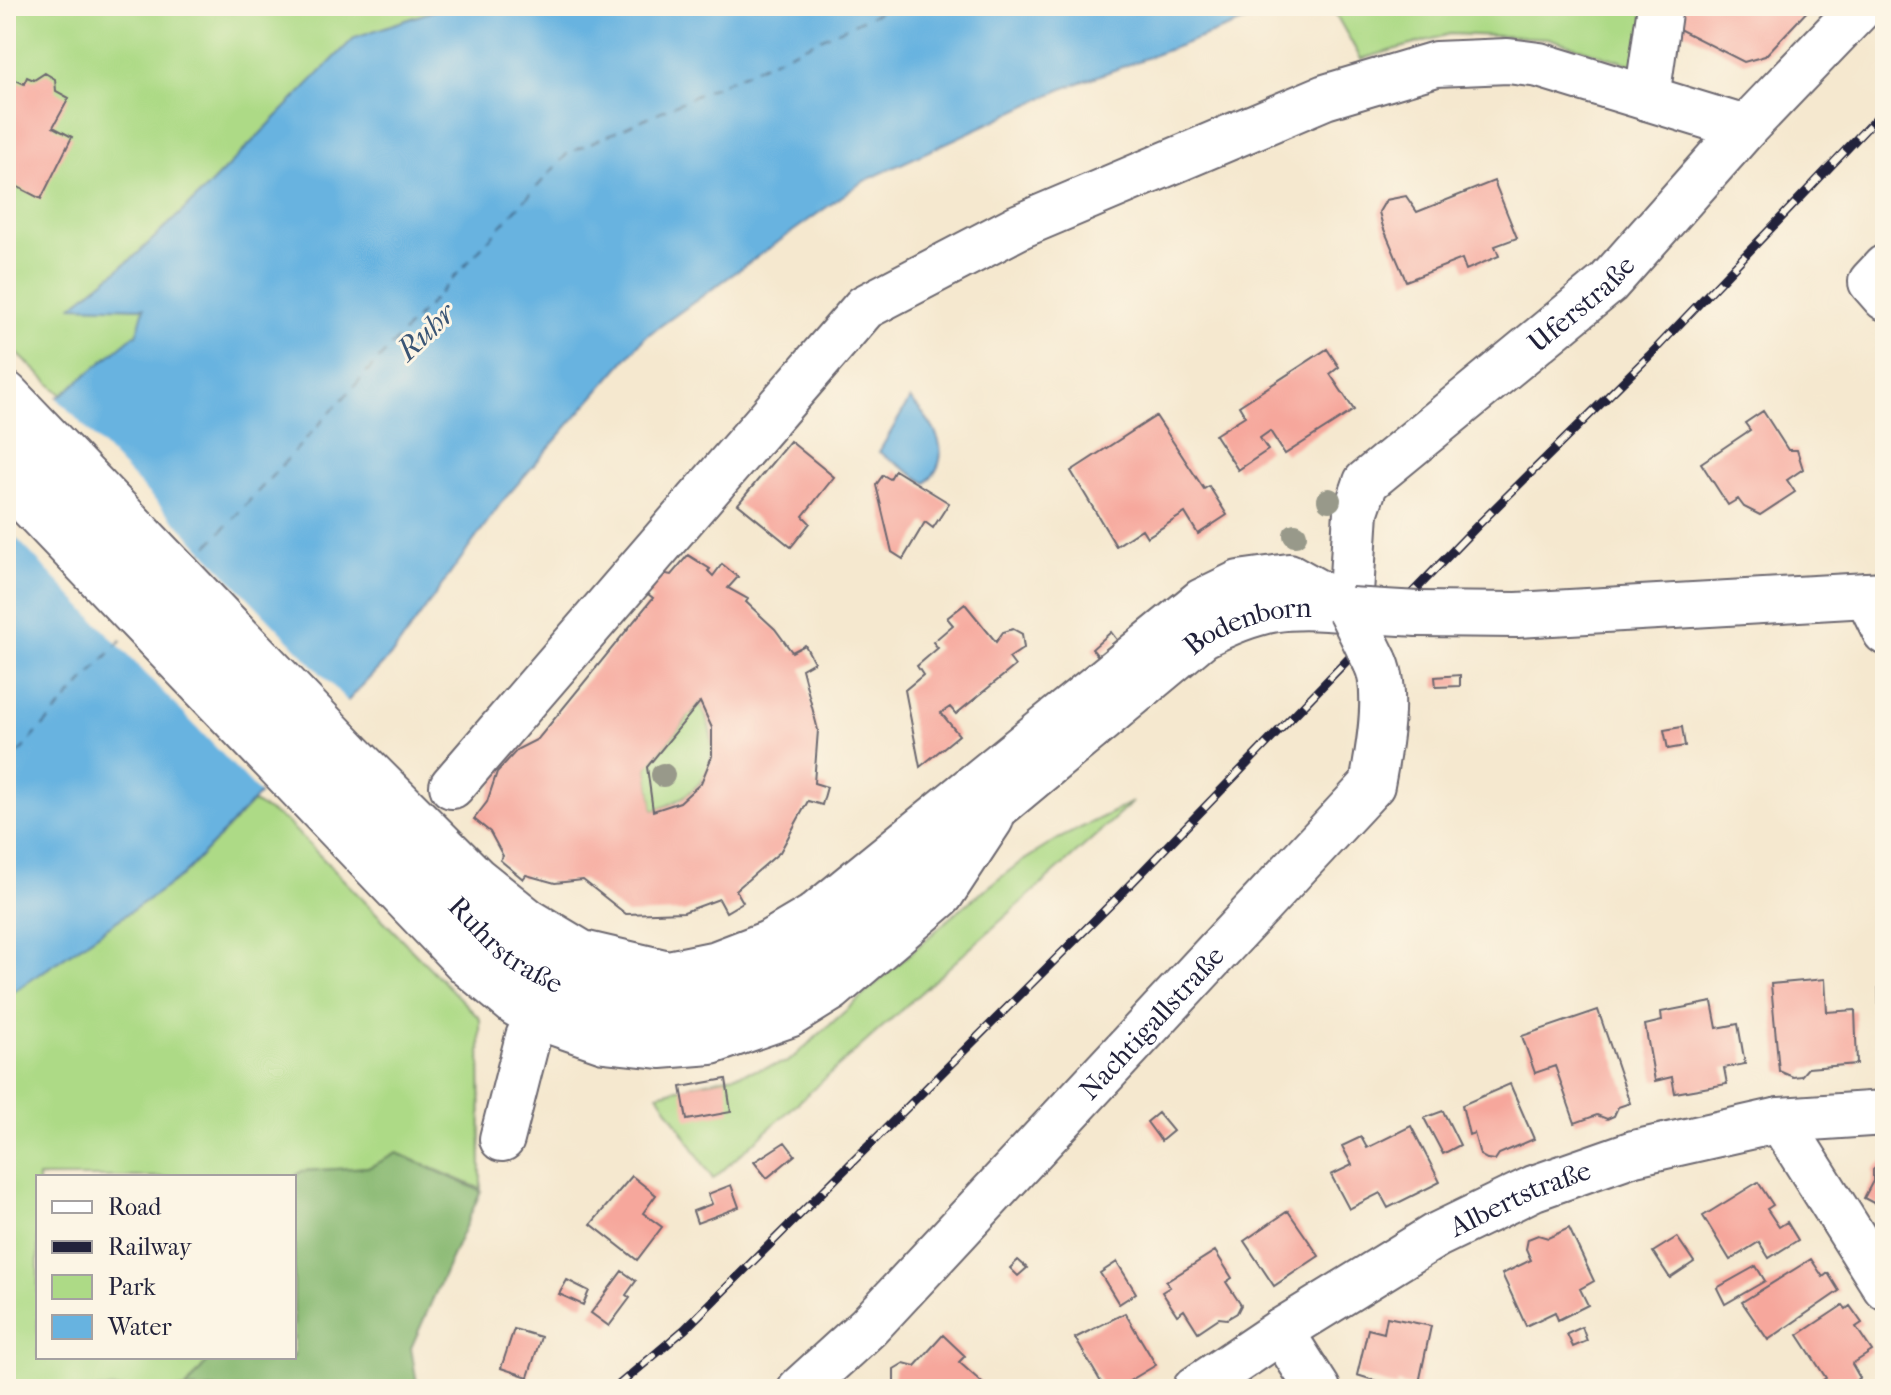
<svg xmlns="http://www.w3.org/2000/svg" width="1891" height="1395" font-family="'IM FELL French Canon',serif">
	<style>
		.green { fill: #adda86; stroke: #687e60; stroke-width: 2 }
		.forest { fill: #8aba73; stroke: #566e57; stroke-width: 2 }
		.water { fill: #67b3e0; stroke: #446a8e; stroke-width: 2 }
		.pier { fill: #f5e8cf }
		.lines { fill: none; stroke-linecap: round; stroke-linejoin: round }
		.ferry { stroke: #3a5575; stroke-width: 2; stroke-dasharray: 10 8; stroke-linecap: butt }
		.building { fill: #f6a79c; fill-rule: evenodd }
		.minor-casing { stroke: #6c676f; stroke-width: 48 }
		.major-casing { stroke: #6c676f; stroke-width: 48 }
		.minor { stroke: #fff; stroke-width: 44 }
		.major { stroke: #fff; stroke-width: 44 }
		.rail-casing { stroke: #22223b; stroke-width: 9 }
		.rail { stroke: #fcf5e5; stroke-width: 6; stroke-dasharray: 18; stroke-linecap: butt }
		.minor-bridge-casing { stroke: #6c676f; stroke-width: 48; stroke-linecap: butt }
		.major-bridge-casing { stroke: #6c676f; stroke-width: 48; stroke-linecap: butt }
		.minor-bridge { stroke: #fff; stroke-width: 44 }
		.major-bridge { stroke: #fff; stroke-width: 44 }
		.tree { fill: #98998a }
		.labels { text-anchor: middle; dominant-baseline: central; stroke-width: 6; stroke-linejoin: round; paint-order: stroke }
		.street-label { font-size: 28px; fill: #22223b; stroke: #fcf5e5 }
		.water-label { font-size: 30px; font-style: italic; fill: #3a5575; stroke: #fcf5e5 }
	</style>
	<rect width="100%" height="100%" fill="#fcf5e5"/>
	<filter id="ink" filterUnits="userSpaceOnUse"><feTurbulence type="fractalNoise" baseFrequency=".0125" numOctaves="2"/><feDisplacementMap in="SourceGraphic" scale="16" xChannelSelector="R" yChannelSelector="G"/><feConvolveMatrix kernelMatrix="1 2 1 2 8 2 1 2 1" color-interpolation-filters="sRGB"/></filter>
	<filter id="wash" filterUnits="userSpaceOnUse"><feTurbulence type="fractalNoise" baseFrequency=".006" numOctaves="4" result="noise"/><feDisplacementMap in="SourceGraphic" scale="32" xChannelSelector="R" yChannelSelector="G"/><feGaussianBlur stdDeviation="1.8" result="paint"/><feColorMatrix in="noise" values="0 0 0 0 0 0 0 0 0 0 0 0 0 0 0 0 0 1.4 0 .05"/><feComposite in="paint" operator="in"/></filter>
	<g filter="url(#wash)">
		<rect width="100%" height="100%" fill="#f5e8cf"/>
		<!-- green -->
		<path class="green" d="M6,6H448L355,37L204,191L134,257L73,305L145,308L138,333L62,395L6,343Z
			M1331,6H1647L1642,68L1548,38L1450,34L1361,59Z
			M700,702C726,757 710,792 653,811L647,767Z
			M253,802L286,821L480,1019L481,1189L397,1153L370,1167L302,1171L294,1177H38V1357H211L185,1389H6V997L182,876Z
			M1133,802L713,1179L658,1094L788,1062L959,910L1018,864L1058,839Z"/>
		<!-- forest -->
		<path class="forest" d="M397,1153L481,1191L411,1348L418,1389H186L211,1357H294V1177L302,1171L370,1167Z"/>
		<!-- water -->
		<path class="water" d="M448,6H1286L1060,90L862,182L645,337L501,503L394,652L182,876L6,997V422L62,395L137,333L144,308L72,306L134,257L204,191L355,37Z
			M910,399C933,423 957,454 926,483L879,452Z"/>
		<!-- pier -->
		<path class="pier" d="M54,395L350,704L263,797L6,527V417Z"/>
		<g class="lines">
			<!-- ferry -->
			<path class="ferry" d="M196,559L567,154L893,6
				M6,767L124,637"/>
		</g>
		<g id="blocks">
			<!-- building -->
			<path class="building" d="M1669,6H1812L1765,56L1744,62L1665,22Z
				M45,73L55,79L56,91L69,98L53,127L72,137L41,199L6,181V75L24,84L27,77L34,80Z
				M1494,181L1517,238L1495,246L1499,256L1466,270L1462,259L1406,281L1383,227L1379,212L1386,200L1406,196L1417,212Z
				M1327,349L1339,367L1330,374L1354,410L1285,454L1270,431L1260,438L1268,450L1238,470L1215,435L1245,416L1239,406Z
				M1763,411L1788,450H1797L1803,469L1787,480L1795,492L1760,515L1744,507L1738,499L1728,505L1701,463L1750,430L1745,423Z
				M1156,416L1204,489L1209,486L1227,515L1198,534L1185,513L1147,537L1142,529L1116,546L1071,471Z
				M790,441L834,477L803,516L810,523L791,547L738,504Z
				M895,470L949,503L933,528L925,522L903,559L892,552L876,485L883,475L890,479Z
				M688,555L710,569L708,571L713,576L722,564L738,577L728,588L748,599L746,602L775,629L792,652L805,645L814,662L802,669L818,730L814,783L827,787L822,805L808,801L780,852L736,890L743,902L726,912L719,899L684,912L626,914L583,880L555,883L526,875L523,879L500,860L503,856L490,832L474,819L487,802L497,772L518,749L538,739L653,598L643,590L662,573L671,575ZM700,702L712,728V756L701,783L680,802L653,811L647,767Z
				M965,604L996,642L1003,632L1013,629L1022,634L1024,648L1009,658L1015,666L956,714L950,707L941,713L959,735L920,767L905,690L923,675L917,666L938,648L933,642L953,625L947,618Z
				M1111,632L1117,640L1098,656L1092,649Z
				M1460,675V686L1436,687L1435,677Z
				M1682,727L1685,746L1668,749L1664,730Z
				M1878,951H1885V1026H1879Z
				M1825,979L1827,1012L1855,1010L1857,1064L1808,1068L1801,1076L1793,1077L1779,1071L1771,984Z
				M1712,1002L1717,1028L1738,1024L1745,1064L1724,1068L1727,1084L1675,1093L1672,1077L1655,1081L1645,1025L1662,1021L1661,1012Z
				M1598,1010L1630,1103L1618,1107L1614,1116L1607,1119L1597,1115L1575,1123L1555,1066L1535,1073L1522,1036Z
				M726,1079L731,1112L687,1120L681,1087Z
				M1510,1084L1534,1139L1499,1154L1495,1160L1487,1159L1480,1155L1474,1133L1469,1135L1462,1105Z
				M1443,1111L1460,1145L1443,1154L1424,1118Z
				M1158,1113L1173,1131L1161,1141L1147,1122Z
				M1411,1126L1440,1182L1388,1208L1380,1193L1349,1209L1331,1175L1352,1165L1342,1146L1361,1137L1367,1148Z
				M785,1142L795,1155L767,1178L754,1162Z
				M1885,1159V1209L1864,1198L1873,1181V1170Z
				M632,1176L656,1195L643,1213L662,1227L637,1260L591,1224Z
				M1758,1182L1773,1205L1767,1209L1779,1227L1787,1222L1798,1240L1769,1258L1759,1242L1730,1260L1703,1216Z
				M731,1185L739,1207L697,1223L693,1211L712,1204L708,1194Z
				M1288,1211L1319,1256L1274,1286L1244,1241Z
				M1569,1228L1594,1281L1580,1289L1588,1305L1558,1320L1555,1312L1526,1326L1502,1274L1531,1260L1526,1249L1528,1239L1538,1235L1548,1238Z
				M1677,1237L1694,1262L1670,1278L1653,1252Z
				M1215,1251L1232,1278L1226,1282L1241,1305L1237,1313L1227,1319L1219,1318L1198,1332L1184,1310L1177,1315L1162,1292L1170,1287L1166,1282Z
				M1811,1259L1823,1277L1828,1273L1839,1291L1768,1340L1742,1302Z
				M1018,1260L1027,1268L1018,1276L1010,1268Z
				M1117,1262L1136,1293L1119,1304L1100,1273Z
				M1756,1266L1765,1281L1725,1304L1717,1288Z
				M622,1271L636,1281L626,1295L630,1298L609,1326L591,1313Z
				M567,1280L589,1291L583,1305L559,1294Z
				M1843,1305L1846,1309L1850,1306L1862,1323L1856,1327L1872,1351L1852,1364L1860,1378L1843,1389H1816L1814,1386L1826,1378L1798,1335Z
				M1125,1313L1156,1365L1116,1389H1105L1075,1338Z
				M1387,1317L1431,1326L1418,1388L1397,1383L1396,1387L1357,1375L1368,1329L1384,1333Z
				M1582,1327L1587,1341L1573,1347L1567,1334Z
				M514,1329L541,1337L528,1377L501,1368Z
				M943,1335L965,1356L959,1362L989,1389H898L894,1384V1369L904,1363L915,1366Z"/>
		</g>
	</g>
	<g filter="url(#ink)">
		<use href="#blocks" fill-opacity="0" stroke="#6c676f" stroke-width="2"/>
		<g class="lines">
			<defs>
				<g id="minor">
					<path d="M1647,98L1660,6"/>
					<path d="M1885,267L1871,282L1885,298"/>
					<path id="s1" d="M6,394L353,756L476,879L527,920L582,953L668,973L717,963L769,943L813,917L1202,601L1239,583L1289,576L1350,610L1356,511L1366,482L1608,283L1745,128L1862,6"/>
					<path d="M6,480L469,965L516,1004L538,1017L604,1040L660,1046L711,1042L789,1015L831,989L941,895L991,819"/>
					<path d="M1867,595L1885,632"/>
					<path d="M452,786L865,307L1020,226L1325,97L1436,64L1508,61L1539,65L1745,128"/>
					<path d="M1780,1120L1885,1287"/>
					<path d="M502,1139L528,1037L552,990"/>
					<path d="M1281,1331L1318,1389"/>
					<path id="s2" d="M800,1389L868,1327L1372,785C1378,753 1390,690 1375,661"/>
					<path id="s3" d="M1195,1389L1281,1331L1435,1236L1534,1188L1634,1153L1780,1120L1885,1113"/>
				</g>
				<g id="major">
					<path id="s4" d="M6,431L502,951C699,1086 825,952 973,827C1049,763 1126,700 1202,636C1258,607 1287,603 1350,610"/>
					<path d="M1418,614L1517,615L1885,594"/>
				</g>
			</defs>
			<!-- minor casing -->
			<use href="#minor" class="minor-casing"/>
			<!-- major casing -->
			<use href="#major" class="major-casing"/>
			<!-- minor -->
			<use href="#minor" class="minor"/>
			<!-- major -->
			<use href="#major" class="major"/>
			<defs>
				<path id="rail" d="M614,1389L685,1329L1117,898L1478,525L1649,356L1885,109"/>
			</defs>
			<!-- rail casing -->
			<use href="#rail" class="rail-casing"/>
			<!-- rail -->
			<use href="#rail" class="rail"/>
			<defs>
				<path id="minor-bridge" d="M1350,610L1375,661"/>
				<path id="major-bridge" d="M1350,610L1418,614"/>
			</defs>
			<!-- minor-bridge casing -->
			<use href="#minor-bridge" class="minor-bridge-casing"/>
			<!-- major-bridge casing -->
			<use href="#major-bridge" class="major-bridge-casing"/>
			<!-- minor-bridge -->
			<use href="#minor-bridge" class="minor-bridge"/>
			<!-- major-bridge -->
			<use href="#major-bridge" class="major-bridge"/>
		</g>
		<!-- trees -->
		<g class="tree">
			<circle cx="1329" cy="500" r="12"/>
			<circle cx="1295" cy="535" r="12"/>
			<circle cx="663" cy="775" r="12"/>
		</g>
	</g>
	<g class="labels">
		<!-- street labels -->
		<g class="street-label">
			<text stroke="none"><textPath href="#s1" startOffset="2122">Uferstraße</textPath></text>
			<text stroke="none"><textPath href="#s4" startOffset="1604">Bodenborn</textPath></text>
			<text stroke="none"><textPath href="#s4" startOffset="718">Ruhrstraße</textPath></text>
			<text stroke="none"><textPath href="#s2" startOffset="508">Nachtigallstraße</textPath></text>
			<text stroke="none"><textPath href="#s3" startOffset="378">Albertstraße</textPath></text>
		</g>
		<!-- water labels -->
		<g class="water-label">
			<text transform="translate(426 332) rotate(-44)">Ruhr</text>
		</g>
	</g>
	<!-- margin -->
	<rect width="1891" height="1395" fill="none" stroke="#fcf5e5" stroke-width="32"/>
	<!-- legend -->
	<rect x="36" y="1175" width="260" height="184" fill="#fcf5e5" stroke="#a5a1a1" stroke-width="2"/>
	<rect x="52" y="1201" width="40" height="12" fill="#ffffff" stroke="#a5a1a1" stroke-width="2"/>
	<text x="108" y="1215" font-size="24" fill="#22223b">Road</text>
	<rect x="52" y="1241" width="40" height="12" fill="#22223b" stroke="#a5a1a1" stroke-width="2"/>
	<text x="108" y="1255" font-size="24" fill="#22223b">Railway</text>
	<rect x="52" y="1275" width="40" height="24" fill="#adda86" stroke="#a5a1a1" stroke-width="2"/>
	<text x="108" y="1295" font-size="24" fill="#22223b">Park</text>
	<rect x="52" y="1315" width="40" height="24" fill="#67b3e0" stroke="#a5a1a1" stroke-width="2"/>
	<text x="108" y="1335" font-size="24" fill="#22223b">Water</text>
</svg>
